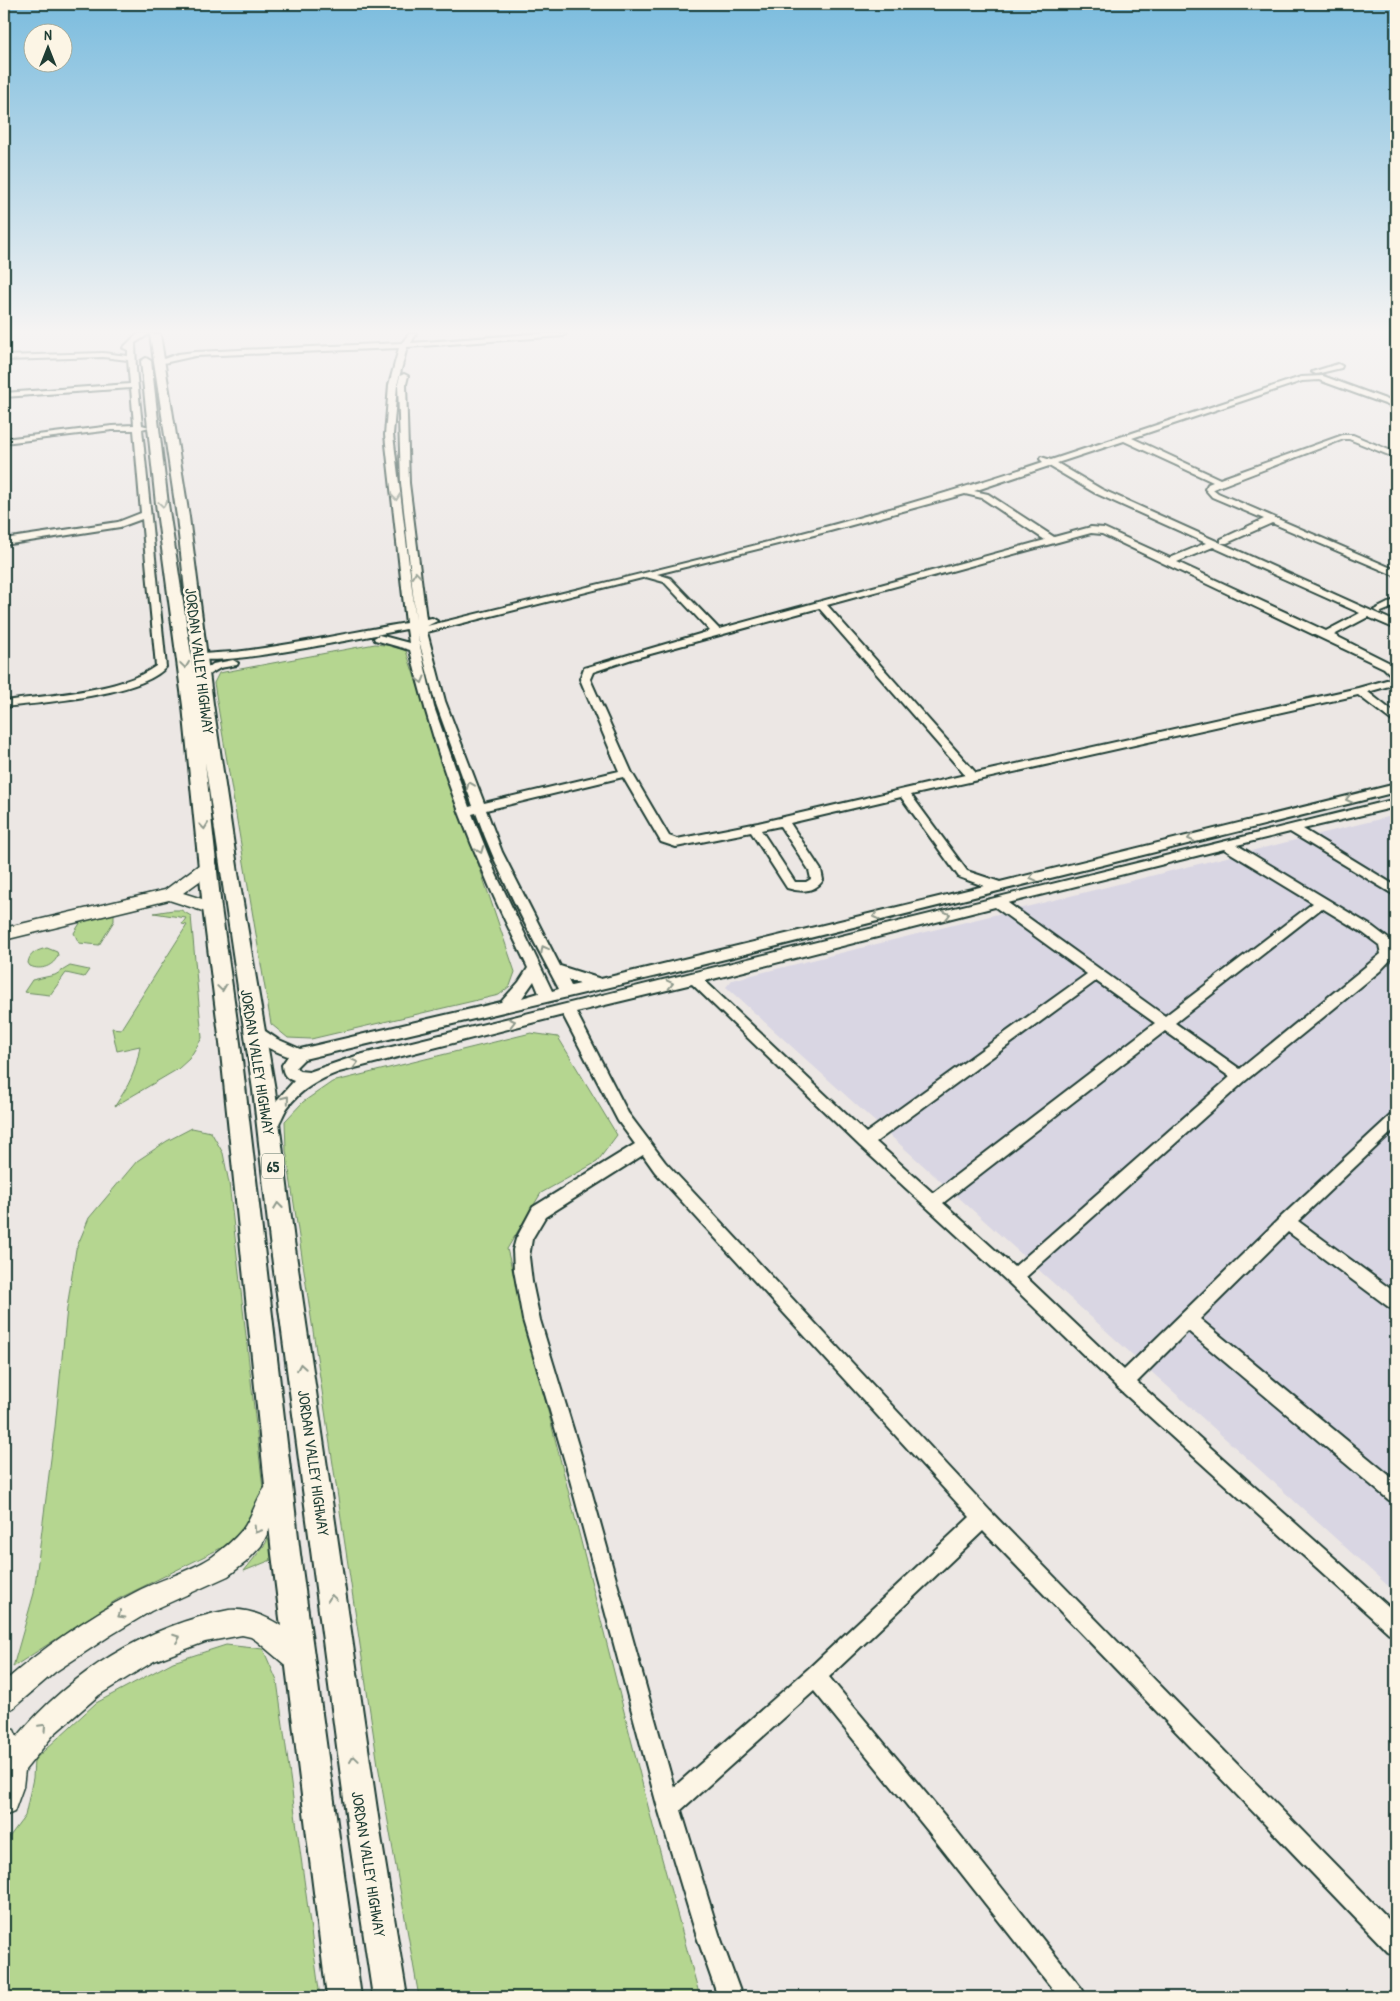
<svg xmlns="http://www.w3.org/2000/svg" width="1400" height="2001" font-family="'Patrick Hand',sans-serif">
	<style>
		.built { fill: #d9d6e3 }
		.green { fill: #b5d690; stroke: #6a8a62 }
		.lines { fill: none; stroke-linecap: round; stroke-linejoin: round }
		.minor-casing { stroke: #1f3d34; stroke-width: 4 }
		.major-casing { stroke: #1f3d34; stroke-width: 3 }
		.highway-casing { stroke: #1f3d34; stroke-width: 4 }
		.minor { fill: #fcf5e5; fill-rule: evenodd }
		.major { fill: #fcf5e5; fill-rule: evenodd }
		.highway { fill: #fcf5e5; fill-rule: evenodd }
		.oneway { stroke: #8e998c }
		.labels { text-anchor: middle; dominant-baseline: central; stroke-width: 5; stroke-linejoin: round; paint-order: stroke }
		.shield { fill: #fcf5e5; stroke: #617469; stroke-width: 1 }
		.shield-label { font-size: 15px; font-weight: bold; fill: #1f3d34 }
		.street-label { font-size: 16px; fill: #1f3d34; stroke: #fcf5e5 }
	</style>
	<rect width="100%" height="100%" fill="#ece7e4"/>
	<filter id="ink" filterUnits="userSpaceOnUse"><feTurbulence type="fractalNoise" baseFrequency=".02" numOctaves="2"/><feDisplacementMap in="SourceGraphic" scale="10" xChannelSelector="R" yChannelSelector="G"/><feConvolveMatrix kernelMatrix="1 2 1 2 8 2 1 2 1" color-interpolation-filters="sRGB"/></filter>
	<g filter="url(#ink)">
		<!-- built -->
		<path class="built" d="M1396,815V1593L726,987L732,980Z"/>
		<!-- green -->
		<path class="green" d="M375,644L393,646L406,651L515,972L510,986L499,995L311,1039L288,1038L271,1024L214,683L219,673Z
			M173,910H181L191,916L202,1038L189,1059L178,1069L115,1106C129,1085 136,1072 140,1046L117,1051L112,1028L121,1029L187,925L182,924L186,918L154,913Z
			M114,913V921L99,945L79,943L74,933L82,920Z
			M47,948L57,952L58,955C54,966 41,971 30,966L28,963C29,953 38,950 47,948Z
			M70,966L89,970L84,977L66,973L50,995L24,992L32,980L55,975Z
			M531,1033L558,1037L617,1135L597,1162L541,1193L507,1249L653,1826L700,1997H419L378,1765L286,1150L285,1121L303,1102L332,1082Z
			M192,1128L211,1132L223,1153L229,1183L264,1498L242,1530L225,1546L118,1599L13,1667L34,1593L55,1427L67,1308L76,1249L89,1218L137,1161L167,1141Z
			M271,1528L276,1558L244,1571L266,1543Z
			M226,1645L263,1649L277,1681L320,1997H4V1844L25,1816L33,1778L34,1760L96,1703L173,1662Z"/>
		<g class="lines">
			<defs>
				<path id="minor" d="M139,334H149L135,343L136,369L142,425L149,427L142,429L166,667C143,695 41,703 4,707V701C47,695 121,692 156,666L142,519L120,527L4,545V539L118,522L141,513L134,430H112L4,443V439L112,426L134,425L131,388L4,397V393L130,384L128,360L103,357L4,360V356L103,353L128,356V350L123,348L134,337Z
					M409,334H416L411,343L531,334H566L563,336L407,347L397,385L393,435L416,621L401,483L398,384L400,376L404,374L408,376L406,384L409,483L426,619L432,618L437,621L427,626C633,575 842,529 1043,462L1040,459L1041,457L1051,460L1301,377L1323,376L1396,403V408L1319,380L1302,381L1132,438L1220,479L1343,435H1353L1396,453V458L1349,439H1344L1213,489L1218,493L1396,570V576L1272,523L1227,543H1221V539L1264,519L1212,497L1205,489L1208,484L1213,482L1124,441L1057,463L1101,489L1396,622V629L1368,617L1334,635L1392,664L1396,669V684L1368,692L1396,714V722L1392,721L1358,695L911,795L967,871L1000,882L1396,784V792L661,975L304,1059L296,1067L299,1071L309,1072L359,1055L1396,799V807L1303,829L1396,886V896L1290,832L1237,845L1373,927L1390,940L1395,955L1380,971L1245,1081L1026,1277L1124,1370L1281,1217L1391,1115L1396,1113V1128L1298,1221L1396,1293V1311L1390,1308L1288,1232L1200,1319L1396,1481V1502L1389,1500L1188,1331L1137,1382L1396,1613V1636L1389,1633L1118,1388L1008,1282L860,1146L692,984L576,1012L628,1113L665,1162L990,1511L1396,1927V1956L1388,1952L983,1531L829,1677L944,1815L1082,1989L1086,1997H1059L928,1831L814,1691L681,1810L719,1934L742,1997H718L696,1934L657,1805L566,1465L523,1320L514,1270L513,1250L516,1239L533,1207L635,1144L618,1121L563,1015L339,1072C318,1080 301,1089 287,1108C283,1114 280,1124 275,1129C272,1132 268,1131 264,1129L261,1125L277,1100L294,1081C285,1078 283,1074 282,1065L288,1056C276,1051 254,1044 247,1031L249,1027L254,1026L259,1027L277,1039L300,1049L501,1002L519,982L528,968C513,936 496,904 483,871C452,800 428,726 410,650L375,640L374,638L379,635L409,643L407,629C378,634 209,670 195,657C200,652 233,653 243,651C298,644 352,632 406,623L385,435L389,385L399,348L195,356L159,364L155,362L178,354L195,352L402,343ZM1049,466L1095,493L1206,543L1170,558L1104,528L1091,527L1054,537L988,494L974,491ZM965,494L982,498L1045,540L719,629L670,578L657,574L830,531ZM1091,533L1102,534L1384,668L1390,674V679L1358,688L976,773L827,605ZM1213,547L1360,613L1326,631L1177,562ZM646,577L664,582L710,631L584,668L580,679L619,771L484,803L445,701L427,632ZM819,608L965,775L758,823L677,839L669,836L632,773L590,679L593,672L632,659ZM417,633L435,701L473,806L469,807L434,707ZM623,777L661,842L676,847L751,832L787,888C800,892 815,893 823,880L821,870L790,823L901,797L959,877L984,886L601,979L560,966L502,852L486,810ZM476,813C498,874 528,931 559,989L552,991L495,872L472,814ZM780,826L809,870L811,879L806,882H795L761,830ZM1224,849L1313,903L1165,1016L1008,903ZM995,907L1087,974L866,1133L705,981ZM1322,908L1363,933L1379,945L1381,954L1240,1069L1175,1023ZM568,980L580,984L571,986ZM534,981L539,993L522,998ZM1096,981L1155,1023L933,1193L876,1142ZM1165,1031L1230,1077L1014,1267L943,1203ZM643,1155L655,1172L970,1517L808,1669L674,1787L584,1465L540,1320L532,1282L529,1257L532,1239L545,1217Z
					M1338,364L1342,366L1341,368L1316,374L1312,372Z
					M1396,599V606L1379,613L1374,610Z
					M233,660L238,663L237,665L220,668L203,678L198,675L213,664Z"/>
				<path id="major" d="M209,861L215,862L217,866L215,870L183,893L218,904L220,908L218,912L212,914L169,900L4,940V928L165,890L203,862Z
					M278,1477L286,1481L290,1489L261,1546L246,1562L228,1576L151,1611L111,1635L55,1672L13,1708L4,1712V1682C43,1648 86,1618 132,1594C157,1580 188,1573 212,1557C223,1549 234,1540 243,1529C255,1513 259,1485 278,1477Z
					M229,1610C259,1607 301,1633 312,1660L308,1669L299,1673L290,1669L257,1641L251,1637L242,1635L205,1642L154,1661L99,1695L54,1734L25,1770L23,1787L14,1812L4,1816V1727L14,1730L17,1737C70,1673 147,1625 229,1610Z"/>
				<path id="highway" d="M150,334H160L189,517L213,704L238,873L275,1090L294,1241L381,1837L407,1997H373L349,1837L270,1241L253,1090L205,762L221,908L240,1043L300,1554L361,1997H327L272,1554L220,1043L203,908L183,706L156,504L141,361L146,358L151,361L168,504L194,673L177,517Z"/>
			</defs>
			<!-- minor casing -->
			<use href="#minor" class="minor-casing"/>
			<!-- major casing -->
			<use href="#major" class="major-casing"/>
			<!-- highway casing -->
			<use href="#highway" class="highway-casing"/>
			<!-- minor -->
			<use href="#minor" class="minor"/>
			<!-- major -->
			<use href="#major" class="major"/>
			<!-- highway -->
			<use href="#highway" class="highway"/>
		</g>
		<!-- one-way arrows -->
		<defs><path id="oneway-chevron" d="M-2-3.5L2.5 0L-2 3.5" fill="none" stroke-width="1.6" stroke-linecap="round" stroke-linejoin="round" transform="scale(1.25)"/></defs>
		<g class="oneway">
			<use href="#oneway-chevron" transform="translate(396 497) rotate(83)"/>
			<use href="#oneway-chevron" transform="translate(163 504) rotate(82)"/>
			<use href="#oneway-chevron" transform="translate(416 575) rotate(-97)"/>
			<use href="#oneway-chevron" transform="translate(185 665) rotate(82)"/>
			<use href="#oneway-chevron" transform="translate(421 680) rotate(75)"/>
			<use href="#oneway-chevron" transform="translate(470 785) rotate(-112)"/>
			<use href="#oneway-chevron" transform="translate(1349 799) rotate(166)"/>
			<use href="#oneway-chevron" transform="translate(204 826) rotate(84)"/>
			<use href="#oneway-chevron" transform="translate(1191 838) rotate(166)"/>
			<use href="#oneway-chevron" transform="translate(480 850) rotate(69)"/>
			<use href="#oneway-chevron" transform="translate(1033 877) rotate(166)"/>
			<use href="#oneway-chevron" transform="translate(947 915) rotate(-14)"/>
			<use href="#oneway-chevron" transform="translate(876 916) rotate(166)"/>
			<use href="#oneway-chevron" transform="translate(544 949) rotate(-119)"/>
			<use href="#oneway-chevron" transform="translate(670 984) rotate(-13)"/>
			<use href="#oneway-chevron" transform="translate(222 988) rotate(82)"/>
			<use href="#oneway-chevron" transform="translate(512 1022) rotate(-14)"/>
			<use href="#oneway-chevron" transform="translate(355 1063) rotate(-15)"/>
			<use href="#oneway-chevron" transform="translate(286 1099) rotate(-51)"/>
			<use href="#oneway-chevron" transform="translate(278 1206) rotate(-97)"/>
			<use href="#oneway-chevron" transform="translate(301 1367) rotate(-99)"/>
			<use href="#oneway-chevron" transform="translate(257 1530) rotate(123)"/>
			<use href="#oneway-chevron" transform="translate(332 1598) rotate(-98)"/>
			<use href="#oneway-chevron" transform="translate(121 1615) rotate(149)"/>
			<use href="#oneway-chevron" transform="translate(177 1638) rotate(-20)"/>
			<use href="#oneway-chevron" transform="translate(43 1727) rotate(-47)"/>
			<use href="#oneway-chevron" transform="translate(354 1759) rotate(-98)"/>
		</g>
	</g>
	<!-- sky -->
	<linearGradient id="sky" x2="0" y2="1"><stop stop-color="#7bbcde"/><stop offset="0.54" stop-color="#f6f4f3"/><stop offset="1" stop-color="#f6f4f3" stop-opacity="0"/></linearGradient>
	<rect width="1400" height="614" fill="url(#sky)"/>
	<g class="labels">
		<!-- shield labels -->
		<rect class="shield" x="262" y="1153.5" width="22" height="25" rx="4"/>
		<g class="shield-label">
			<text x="273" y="1166">65</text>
		</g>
		<!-- street labels -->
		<g class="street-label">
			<text transform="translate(200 661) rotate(83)">JORDAN VALLEY HIGHWAY</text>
			<text transform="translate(258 1062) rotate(81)">JORDAN VALLEY HIGHWAY</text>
			<text transform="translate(314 1463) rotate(82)">JORDAN VALLEY HIGHWAY</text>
			<text transform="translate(369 1864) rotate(81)">JORDAN VALLEY HIGHWAY</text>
		</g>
	</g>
	<!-- margin -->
	<rect width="1400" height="2001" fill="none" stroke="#fcf5e5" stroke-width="20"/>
	<rect x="10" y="10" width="1380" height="1981" fill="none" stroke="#1f3d34" stroke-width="2" filter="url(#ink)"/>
	<!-- north arrow -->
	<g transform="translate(48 48)"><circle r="24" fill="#fcf5e5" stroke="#a4ab9e"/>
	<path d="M0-4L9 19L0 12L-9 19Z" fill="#1f3d34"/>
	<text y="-8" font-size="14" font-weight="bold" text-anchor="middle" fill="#1f3d34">N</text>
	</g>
</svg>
